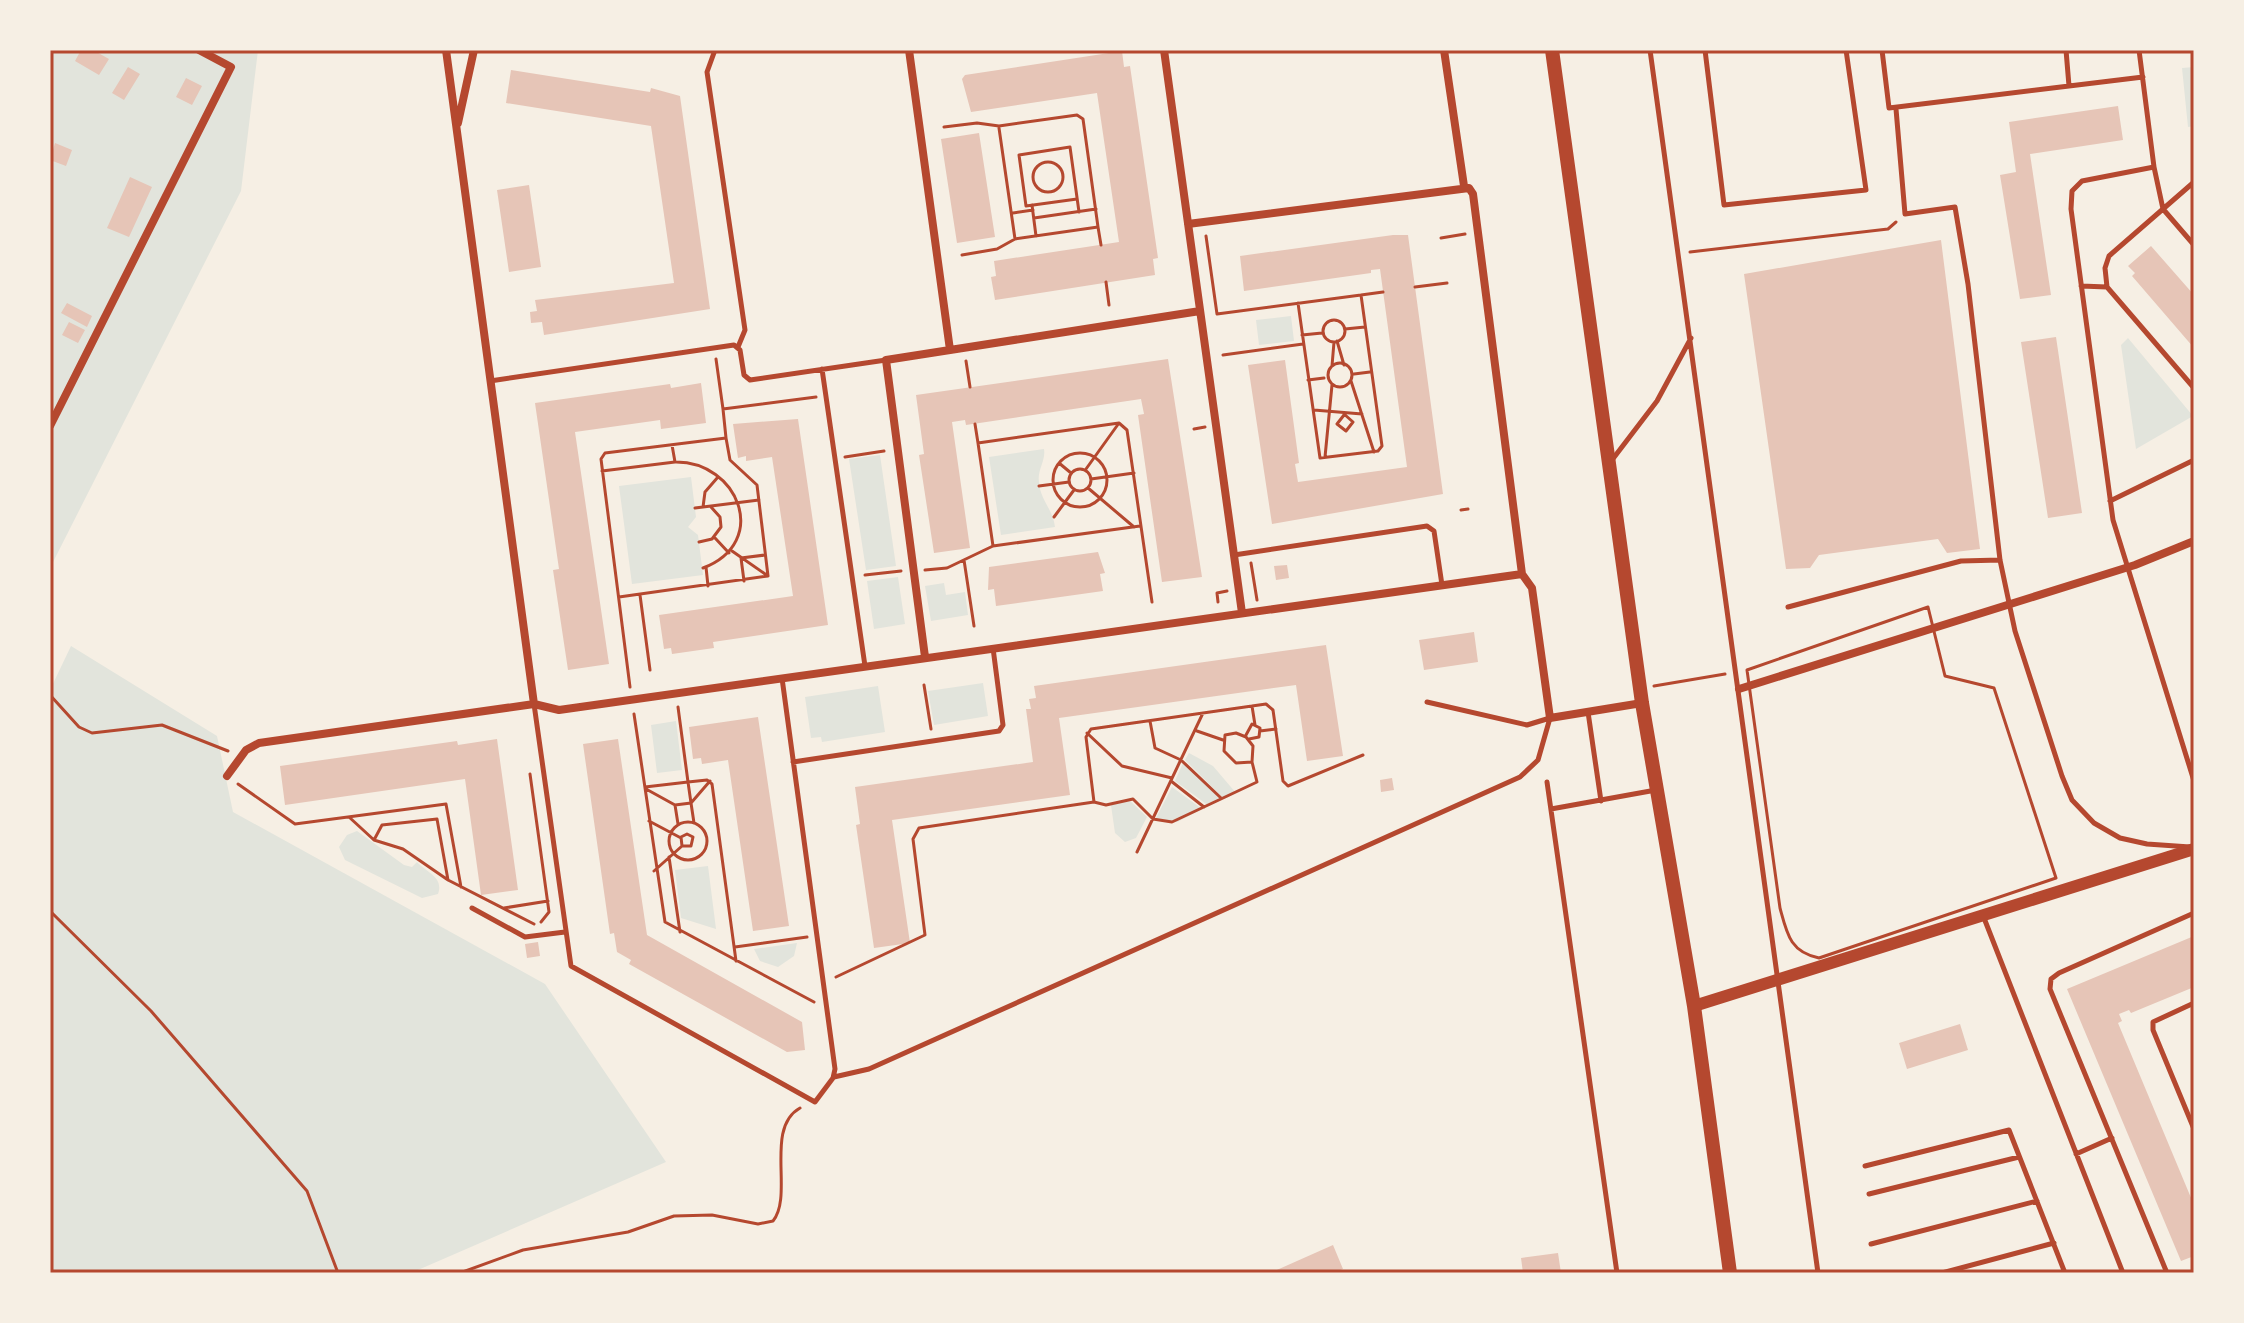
<svg xmlns="http://www.w3.org/2000/svg" width="2244" height="1323" font-family="'Playfair Display',serif">
	<style>
		.green { fill: #e2e4dc }
		.building { fill: #e6c5b7 }
		.lines { fill: none; stroke-linecap: round; stroke-linejoin: round }
		.path { stroke: #b5482f; stroke-width: 3 }
		.service { stroke: #b5482f; stroke-width: 5 }
		.minor { stroke: #b5482f; stroke-width: 8 }
		.tertiary { stroke: #b5482f; stroke-width: 12 }
		.secondary { stroke: #b5482f; stroke-width: 14 }
		.neatline { fill: none; stroke: #b5482f; stroke-width: 3 }
	</style>
	<rect width="100%" height="100%" fill="#f6efe4"/>
	<!-- green -->
	<path class="green" d="M50,50H258L241,191L50,568Z
		M2194,67V126L2188,127L2182,68Z
		M1291,316L1294,341L1259,345L1256,320Z
		M2128,338L2193,416L2136,449L2121,345Z
		M1044,449C1046,461 1037,470 1039,482C1040,500 1053,509 1055,527L1001,535L989,457Z
		M880,455L896,566L866,570L849,459Z
		M691,477L696,517L688,527L698,535L703,575L632,584L619,486Z
		M898,577L905,624L874,629L867,581Z
		M944,583L946,595L965,592L968,615L931,621L925,586Z
		M71,646L217,736L233,812L545,984L666,1162L411,1273H50V690Z
		M983,683L988,716L934,725L928,691Z
		M878,686L885,732L822,742L821,737L811,738L805,697Z
		M676,721L682,770L657,773L651,725Z
		M1189,753L1213,766L1236,793L1224,799L1185,760Z
		M1183,763L1221,800L1209,806L1175,781Z
		M1172,787L1202,809L1177,822L1156,818Z
		M1129,800L1147,817L1136,838L1125,842L1115,833L1111,805Z
		M357,831L404,865L412,867L417,862C427,873 444,877 438,894L422,898L345,860L339,847L347,835Z
		M708,866L716,929L681,918L675,870Z
		M797,943L794,956L778,967L760,961L754,949Z"/>
	<!-- building -->
	<path class="building" d="M81,50H93L109,59L99,75L75,61Z
		M1122,51L1124,67L1130,66L1158,258L1153,259L1155,275L995,300L991,277L996,276L994,261L1119,242L1097,93L971,112L962,79L965,75Z
		M128,67L140,74L124,100L112,93Z
		M511,70L650,92L651,88L680,96L710,309L544,335L542,322L531,323L530,312L537,311L535,300L674,283L651,126L506,103Z
		M186,78L202,86L192,105L176,97Z
		M2118,106L2123,140L2030,154L2051,295L2020,299L2000,175L2016,172L2009,122Z
		M979,133L995,237L957,243L941,139Z
		M55,143L72,150L66,166L50,160Z
		M130,177L152,187L129,237L107,228Z
		M529,185L541,267L509,272L497,190Z
		M1393,235H1408L1443,494L1272,524L1248,365L1285,360L1299,463L1295,464L1298,482L1407,467L1380,269L1371,270V273L1244,291L1240,256Z
		M1941,240L1980,549L1947,553L1938,539L1819,555L1810,568L1786,569L1744,274Z
		M2151,246L2194,295V348L2132,276L2135,273L2128,266Z
		M67,303L92,316L87,327L61,313Z
		M69,322L85,330L78,343L62,335Z
		M2056,337L2082,513L2048,518L2021,342Z
		M1168,359L1202,577L1162,582L1138,415L1144,414L1141,399L966,425L965,420L952,422L970,548L934,553L919,455L924,454L916,395Z
		M701,383L706,423L661,429L660,420L575,432L609,664L568,670L553,570L559,569L535,403L670,384L671,388Z
		M798,419L828,625L713,642L714,648L672,654L671,648L664,649L659,615L793,596L772,457L746,461V456L738,458L733,424Z
		M1098,552L1105,573L1100,574L1103,591L996,606L994,589L988,590L989,567Z
		M1287,565L1289,578L1276,580L1274,566Z
		M1474,632L1478,662L1424,670L1419,640Z
		M1326,645L1343,756L1307,761L1296,685L1059,718L1070,795L892,820L910,943L874,948L856,825L860,824L855,787L1033,762L1026,709H1031L1029,699L1036,698L1034,686Z
		M758,717L789,926L753,931L728,760L702,764L701,758L693,759L689,727Z
		M497,739L518,890L481,895L465,779L285,805L280,766L457,741L458,745Z
		M618,739L647,935L802,1022L805,1050L787,1052L629,964L631,960L617,952L614,933L610,934L583,744Z
		M1392,778L1394,790L1381,792L1380,780Z
		M2194,936V987L2131,1013L2129,1010L2119,1014L2122,1021L2118,1023L2194,1205V1256L2181,1261L2067,989Z
		M538,942L540,956L527,958L525,944Z
		M1960,1024L1968,1050L1907,1069L1899,1043Z
		M1333,1245L1343,1269L1332,1273H1270Z
		M1558,1253L1561,1273H1523L1521,1258Z"/>
	<g class="lines">
		<!-- path -->
		<path class="path" d="M944,127L977,123L999,126L1077,115L1083,119L1098,227L1015,239L997,249L962,255
			M999,128L1015,239
			M1033 177a15 15 0 1 1 30 0a15 15 0 1 1-30 0Z
			M1077,199L1026,206L1019,155L1070,147L1079,212
			M1032,205L1036,236
			M1013,213L1033,210
			M1034,218L1096,209
			M1098,227L1101,245
			M1206,236L1217,314L1361,295L1382,446L1378,451L1320,458L1298,303
			M1441,238L1465,234
			M1690,252L1888,229L1896,222
			M1106,282L1109,305
			M1415,287L1447,283
			M1361,295L1383,292
			M1323 331a11 11 0 1 1 22 0a11 11 0 1 1-22 0Z
			M1345,329L1365,327
			M1302,335L1322,333
			M1337,341L1344,365
			M1223,355L1303,344
			M716,359L723,409L816,397
			M966,361L970,387
			M1328 375a12 12 0 1 1 24 0a12 12 0 1 1-24 0Z
			M1332,366L1334,342
			M1354,374L1370,372
			M1308,380L1324,378
			M1351,381L1374,452
			M1314,410L1362,414
			M1344,414L1353,422L1346,431L1337,424L1344,415
			M975,424L978,443
			M1194,429L1205,427
			M1053 480a27 27 0 1 1 54 0a27 27 0 1 1-54 0Z
			M845,457L884,451
			M1325,457L1332,385
			M675,462C738,461 771,542 703,568
			M1059,463L1071,473
			M1069 480a11 11 0 1 1 22 0a11 11 0 1 1-22 0Z
			M1086,469L1119,423
			M602,471L675,462L672,445
			M1091,479L1134,473
			M1039,486L1069,482
			M1088,488L1134,527
			M703,507L705,492L718,477
			M695,508L759,500
			M1461,510L1468,509
			M1054,517L1074,490
			M715,538L729,553
			M699,542L712,539L721,527L720,517L711,507
			M993,546L1140,526
			M732,551L768,576
			M964,560L974,626
			M1251,563L1257,600
			M706,567L708,586
			M925,570L947,568L993,546L978,443L1119,423L1127,430L1152,602
			M865,575L901,571
			M744,581L741,558L765,555
			M640,595L650,670
			M619,597L768,576L757,485L730,460L726,438
			M1218,602L1217,593L1227,591
			M1928,607L1945,676L1994,688L2056,878L1819,958C1790,952 1787,934 1780,908L1747,670Z
			M924,685L931,729
			M1654,686L1725,674
			M630,687L601,459L605,453L726,438L723,409
			M50,695L79,727L92,733L162,725L228,751
			M1252,706L1255,725
			M678,707L688,782L707,780L712,784L736,961
			M634,714L665,922L814,1002
			M1150,721L1155,748L1181,760L1221,798
			M1197,731L1223,740
			M1260,731L1276,729
			M1087,733L1122,766L1172,778
			M1236,733L1246,737L1253,746L1252,762L1236,763L1224,751L1225,735Z
			M1246,735L1252,724L1260,728L1259,737L1249,739
			M530,774L549,912L541,922
			M1171,781L1204,807
			M238,784L295,824L446,804L461,887
			M645,787L688,782L691,803
			M646,789L675,805L678,824
			M1094,802L1106,805L1133,799L1153,819L1172,822L1257,782L1252,762
			M691,803L710,781
			M675,805L691,803L694,823
			M349,817L374,840L403,849L448,880L437,819L382,825L374,840
			M649,821L681,838
			M669 841a19 19 0 1 1 38 0a19 19 0 1 1-38 0Z
			M1137,852L1203,713
			M669,857L680,932
			M654,871L682,846H691L693,837L687,834L681,837L682,846
			M448,880L534,924
			M504,908L548,901
			M50,911L151,1011L307,1191L338,1273
			M735,947L807,937
			M836,977L925,935L913,839L919,828L1094,802L1086,737L1091,729L1266,704L1273,710L1283,781L1288,786L1363,755
			M460,1273L523,1250L628,1232L674,1216L712,1215L758,1224L773,1221C794,1195 764,1128 800,1108"/>
		<!-- service -->
		<path class="service" d="M715,50L707,72L745,330L738,347
			M1650,50L1818,1273
			M1705,50L1724,205L1866,190L1846,50
			M1882,50L1889,108L2069,86
			M2066,50L2069,86L2143,77
			M2139,50L2154,167L2082,181L2072,191L2071,209L2113,520L2194,781
			M1896,109L1905,214L1955,207L1968,284L2000,560L2015,631L2062,776L2072,800L2094,823L2120,838L2147,844L2190,847
			M2154,167L2163,209L2194,182
			M2194,245L2163,209L2109,256L2105,268L2107,287L2194,388
			M2081,286L2107,287
			M822,369L865,666
			M490,381L734,345L740,350L744,375L750,380L886,360
			M1612,460L1657,401L1691,338
			M2110,501L2194,460
			M1234,555L1427,526L1434,531L1442,585
			M1788,607L1961,561L2000,560
			M534,704L571,966L815,1102L833,1078L835,1069L782,678
			M1588,712L1601,801
			M793,762L999,731L1003,725L993,648
			M1547,782L1617,1273
			M1551,809L1656,790
			M472,908L525,937L565,932
			M1984,918L2123,1273
			M2194,1003L2153,1022V1030L2194,1129
			M834,1077L869,1069L1520,777L1538,760L1550,718L1527,725L1427,702
			M2076,1154L2112,1138
			M1865,1166L2009,1130L2065,1273
			M1869,1194L2019,1157
			M1871,1244L2037,1201
			M1942,1273L2054,1243
			M2167,1273L2050,989L2051,979L2059,973L2194,913"/>
		<!-- minor -->
		<path class="minor" d="M446,50L534,704
			M909,50L950,350
			M1164,50L1242,613
			M1444,50L1464,186
			M458,123L474,50
			M1188,224L1469,188L1473,194L1522,574L1532,588L1550,718L1642,703
			M50,426L231,67L199,50
			M925,657L886,360L1200,311
			M1739,689L2135,565L2194,541
			M227,776L246,750L259,743L534,704L559,710L1522,574"/>
		<!-- tertiary -->
		<path class="tertiary" d="M1694,1006L2194,849"/>
		<!-- secondary -->
		<path class="secondary" d="M1552,50L1642,703L1694,1006L1730,1273"/>
	</g>
	<!-- border -->
	<rect width="2244" height="1323" fill="none" stroke="#f6efe4" stroke-width="104"/>
	<rect x="52" y="52" width="2140" height="1219" class="neatline"/>
</svg>
